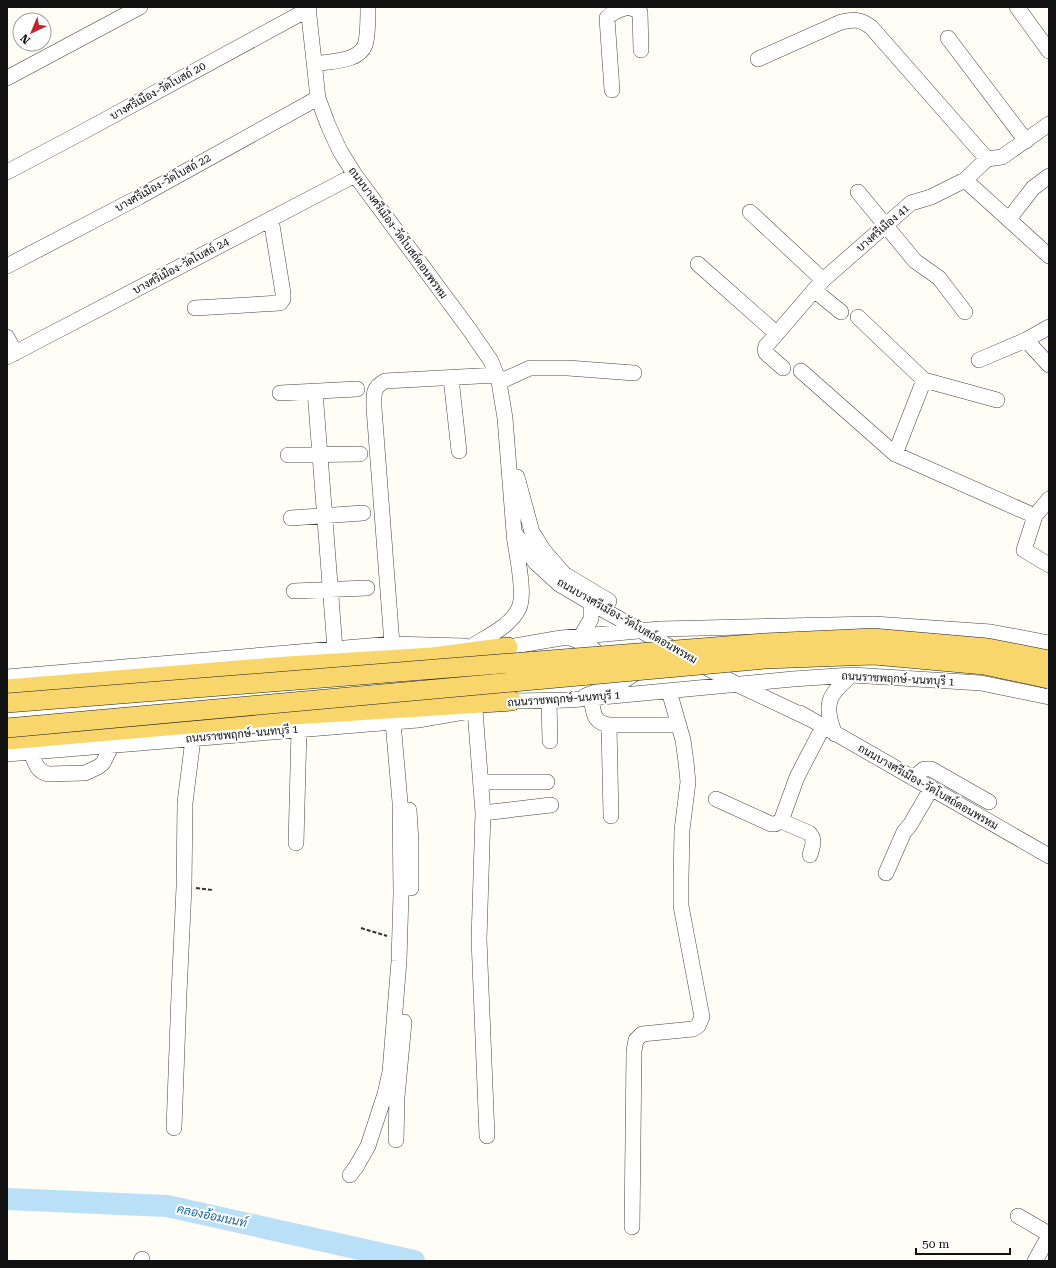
<svg xmlns="http://www.w3.org/2000/svg" width="1056" height="1268" font-family="'Roboto Serif',Sarabun,serif">
	<style>
		.lines { fill: none; stroke-linecap: round; stroke-linejoin: round }
		.river { stroke: #b9e0f7; stroke-width: 22 }
		.minor-casing { stroke: #444; stroke-width: 16 }
		.major-casing { stroke: #222; stroke-width: 20 }
		.path { stroke: #333; stroke-width: 2; stroke-dasharray: 4 2; stroke-linecap: butt }
		.minor { stroke: #fff; stroke-width: 15 }
		.major { stroke: #f9d66b; stroke-width: 19 }
		.major-bridge-casing { stroke: #222; stroke-width: 20; stroke-linecap: butt }
		.major-bridge { stroke: #f9d66b; stroke-width: 19 }
		.labels { text-anchor: middle; dominant-baseline: central; stroke-width: 4; stroke-linejoin: round; paint-order: stroke }
		.street-label { font-size: 11px; fill: #111; stroke: #fff }
		.water-label { font-size: 12px; font-style: italic; fill: #1768a6; stroke: #fff }
	</style>
	<rect width="100%" height="100%" fill="#fffdf5"/>
	<g class="lines">
		<!-- river -->
		<path class="river" d="M7,1199L167,1206L414,1261"/>
		<defs>
			<path id="minor" d="M308,7L318,98L328,125L340,151L355,175L469,329L491,361L499,382L505,418L514,532L535,562L559,584L591,603L679,652
				M629,7L640,12L641,50
				M1017,7L1049,51
				M948,38L1026,141
				M758,59L841,22C854,19 860,19 871,27L987,159
				M315,64C330,61 359,62 365,45C368,37 368,16 368,7
				M7,78L140,7
				M612,90L607,18C613,11 620,10 628,7
				M7,172L79,134L309,9
				M965,180L1049,256
				M858,192L915,261L939,278L965,312
				M750,212L823,280
				M1009,219L1033,188L1049,176
				M698,264L776,333
				M7,266L139,197L318,98
				M814,290L841,312
				M195,308L280,303L283,299V293L271,219
				M858,317L924,380L997,400
				M7,337L15,353
				M1026,340L1049,365
				M7,357L355,175
				M979,360L1026,340L1049,327
				M783,368L766,353L765,350L766,346L823,280L911,203L931,197L965,180L987,159L1002,157L1049,124
				M801,371L895,454L1035,516
				M451,378L459,451
				M499,382L530,368H568L634,373
				M315,391L335,649
				M280,393L357,389
				M895,454L924,380
				M288,455L360,454
				M517,477L532,532L544,551L564,574L609,601
				M1049,499L1035,516L1024,550L1049,565
				M291,518L363,513
				M294,591L367,588
				M581,636L591,619V603
				M570,638L589,645L602,658L605,673L601,690L585,696
				M392,644L374,408C374,395 372,388 385,381L497,375
				M472,646C488,636 511,626 519,608C526,593 516,552 514,535
				M497,646L508,647L561,638L660,629L874,624L991,632L1049,643
				M700,664L736,684L808,718
				M7,677L392,644L465,646
				M601,690L625,680L637,672
				M591,698C594,712 592,722 609,725H679
				M549,701L550,741
				M501,703L512,701L570,700L793,679L852,675L981,683L1049,697
				M475,710L483,813L479,939L487,1136
				M800,713L1049,856
				M609,725L611,816
				M835,734C823,705 828,694 852,675
				M31,752C35,762 36,771 48,774L85,773L98,767L103,763L112,745
				M7,754L418,720L470,711
				M913,778L924,769H931L989,802
				M481,782H547
				M716,799L771,824H775L781,821L797,777L823,727
				M409,810L411,842V888
				M483,813L551,805
				M781,821L809,833C816,840 812,847 810,855
				M296,843L299,730
				M886,873L904,832L910,825L931,789
				M174,1128L179,994L184,887L185,803L193,739
				M396,1140L397,1097L404,1022
				M350,1175L356,1167L368,1146L385,1094L390,1072L399,961L401,894L400,802L393,722
				M1018,1216L1049,1234
				M632,1227L634,1051L636,1040L642,1034L693,1029L698,1026L702,1017L681,906V879L682,830L688,782L686,762L683,740L669,691
				M141,1261L142,1259
				M1035,1261L1049,1236"/>
			<path id="major" d="M7,689L288,666L433,657L508,647
				M7,740L293,715L512,701"/>
		</defs>
		<!-- minor casing -->
		<use href="#minor" class="minor-casing"/>
		<!-- major casing -->
		<use href="#major" class="major-casing"/>
		<!-- path -->
		<path class="path" d="M196,888L213,890
			M361,928L387,936"/>
		<!-- minor -->
		<use href="#minor" class="minor"/>
		<!-- major -->
		<use href="#major" class="major"/>
		<defs>
			<path id="major-bridge" d="M7,703L764,643L873,638L988,648L1049,660
				M7,728L765,659L874,655L984,665L1049,679"/>
		</defs>
		<!-- major-bridge casing -->
		<use href="#major-bridge" class="major-bridge-casing"/>
		<!-- major-bridge -->
		<use href="#major-bridge" class="major-bridge"/>
	</g>
	<g class="labels">
		<!-- street labels -->
		<g class="street-label">
			<text transform="translate(158 91) rotate(-29)">บางศรีเมือง-วัดโบสถ์ 20</text>
			<text transform="translate(163 183) rotate(-29)">บางศรีเมือง-วัดโบสถ์ 22</text>
			<text transform="translate(883 228) rotate(-41)">บางศรีเมือง 41</text>
			<text transform="translate(398 233) rotate(54)">ถนนบางศรีเมือง-วัดโบสถ์ดอนพรหม</text>
			<text transform="translate(181 266) rotate(-28)">บางศรีเมือง-วัดโบสถ์ 24</text>
			<text transform="translate(627 621) rotate(30)">ถนนบางศรีเมือง-วัดโบสถ์ดอนพรหม</text>
			<text transform="translate(898 679) rotate(3)">ถนนราชพฤกษ์-นนทบุรี 1</text>
			<text transform="translate(564 699) rotate(-4)">ถนนราชพฤกษ์-นนทบุรี 1</text>
			<text transform="translate(242 734) rotate(-5)">ถนนราชพฤกษ์-นนทบุรี 1</text>
			<text transform="translate(928 787) rotate(30)">ถนนบางศรีเมือง-วัดโบสถ์ดอนพรหม</text>
		</g>
		<!-- water labels -->
		<g class="water-label">
			<text transform="translate(212 1216) rotate(12)">คลองอ้อมนนท์</text>
		</g>
	</g>
	<!-- border -->
	<rect width="1056" height="1268" fill="none" stroke="#111111" stroke-width="16"/>
	<!-- north arrow -->
	<g transform="translate(32 32) rotate(224)"><circle r="19" fill="#ffffff" stroke="#a0a0a0"/>
	<path d="M0-3L7 15L0 10L-7 15Z" fill="#c4262e"/>
	<text y="-6" font-size="11" font-weight="bold" text-anchor="middle" fill="#111111">N</text>
	</g>
	<!-- scale -->
	<path d="M916 1248v6h94v-6" fill="none" stroke="#111111" stroke-width="2"/>
	<text x="922" y="1248" font-size="12" fill="#111111" stroke="#ffffff" stroke-width="3" paint-order="stroke">50 m</text>
</svg>
